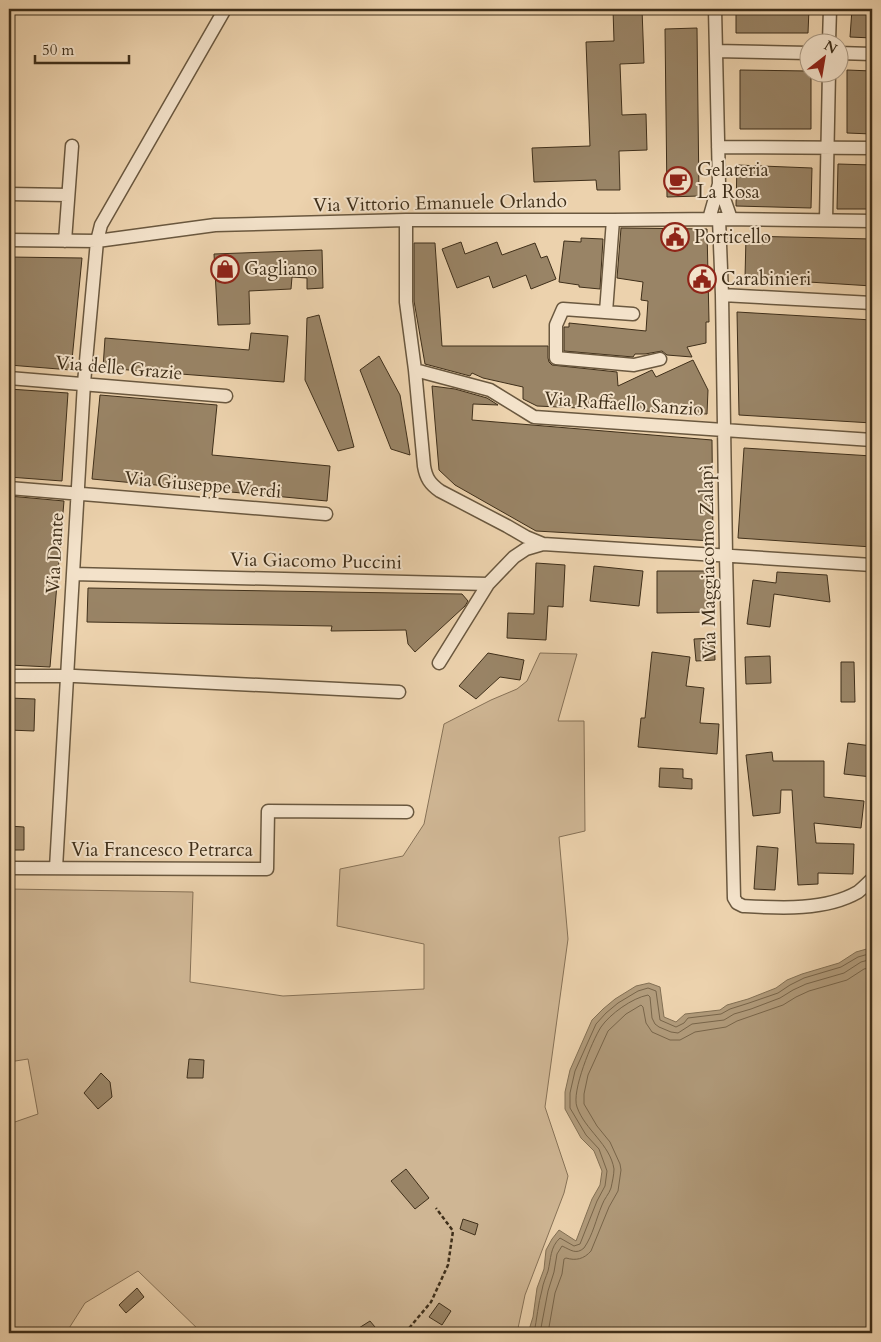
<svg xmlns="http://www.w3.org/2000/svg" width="881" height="1342" font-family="Cardo,serif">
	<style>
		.green { fill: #cfb694; stroke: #877257 }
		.water { fill: #b19b7b; stroke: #837054 }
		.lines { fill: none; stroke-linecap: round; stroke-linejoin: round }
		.shore { stroke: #78654a; stroke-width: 1 }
		.building { fill: #998466; stroke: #3f2f1a }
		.minor-casing { stroke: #6a583f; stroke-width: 15 }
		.path { stroke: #3f2f1a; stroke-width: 2.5; stroke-dasharray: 4 2.5; stroke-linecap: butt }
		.minor { stroke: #f3e2ca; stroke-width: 12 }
		.labels { text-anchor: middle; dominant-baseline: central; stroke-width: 4; stroke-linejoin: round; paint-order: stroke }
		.poi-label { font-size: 19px; fill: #3f2f1a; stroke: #f3e2ca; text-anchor: start }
		.street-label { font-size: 19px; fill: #3f2f1a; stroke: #f3e2ca }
	</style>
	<rect width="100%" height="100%" fill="#ecd2ad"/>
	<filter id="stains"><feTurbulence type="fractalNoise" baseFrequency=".004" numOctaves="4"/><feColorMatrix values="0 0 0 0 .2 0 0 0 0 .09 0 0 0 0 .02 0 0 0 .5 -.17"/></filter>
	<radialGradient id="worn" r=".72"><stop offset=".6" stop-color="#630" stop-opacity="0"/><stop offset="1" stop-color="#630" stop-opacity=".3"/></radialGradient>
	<!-- green -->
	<path class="green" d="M540,653L577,654L558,721H584L585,831L559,837L568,939L545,1107L568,1176L564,1193L525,1295L517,1333H202L138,1271L85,1303L66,1333H9V1124L38,1114L28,1059L9,1062V889L193,892L190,982L283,996L424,989V944L337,926L340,869L403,856L424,824L444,724L491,700L517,689L527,681Z"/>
	<!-- water -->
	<path class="water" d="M870,948H872V1333H528L533,1317L537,1288L544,1269L546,1250L552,1239L559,1230L576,1241L592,1199L600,1185L602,1171L594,1151L581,1138L565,1109V1092L570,1070L592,1020L603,1009L615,999L636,986L649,983L660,987L664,1017L676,1022L685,1014L720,1010L727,1005L748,999L776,988L787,980L802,974L839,963L856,952Z"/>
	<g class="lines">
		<!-- shore -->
		<path class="shore" d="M534,1333C537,1319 538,1304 542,1290C543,1283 546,1277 548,1271C551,1259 550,1247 560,1238L574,1246L580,1244L597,1201L605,1186L607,1171L599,1149L586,1135L570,1108V1093L575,1071L596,1024L606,1013L618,1003L638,991L648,988L656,991L660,1020L676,1027L684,1023L688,1018L721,1014L730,1009L749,1003L778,993L790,985L804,978L841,967L858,957L872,953
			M540,1333L548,1291L554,1272L557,1254L562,1246C571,1250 576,1255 584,1248C593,1235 596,1219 602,1205C604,1199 609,1194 611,1188C612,1183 614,1175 614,1169C610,1144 585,1130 577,1107C571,1092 592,1041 601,1027C610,1014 632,998 648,995L650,997L652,1018L655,1024L659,1027L671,1032L678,1033L692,1024L724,1020L734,1014L751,1009L780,998L793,990L806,984L844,973L861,962L872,959
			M548,1333L555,1293L562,1274L564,1259L566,1258C576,1261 584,1259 591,1251L609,1207L618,1191L621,1170L620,1164L610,1142L597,1126L584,1104V1094L588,1075L608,1031L626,1014L641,1005L643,1007L646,1023L652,1032L670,1040H680L695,1032L726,1027L737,1021L783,1005L796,997L809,991L847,980L864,969L872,967"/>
	</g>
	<!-- building -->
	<path class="building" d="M613,9H642L644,63L620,64L622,115L646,114L647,150L619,151L620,190H597L596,180L534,182L532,148L590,146L586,42L614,41Z
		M736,9H809L808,33H736Z
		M852,9H872V38L850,37Z
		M697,28L699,196L667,197L665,29Z
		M740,70L808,71V72H811V129H740Z
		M847,70L872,71V134L847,133Z
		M838,164L872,165V209H837Z
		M737,165L812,168L811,208L736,206Z
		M621,228L707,229L709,322H706V343L687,347L692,357L667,355L662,351L645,354H635L633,357L564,351V327H569V323L646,331L648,301L641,300L643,282L617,278Z
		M746,236L872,239V286L745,278Z
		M581,238L603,239L600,289L579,287V285L559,282L564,241L581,242Z
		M461,242L465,254L497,242L502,255L535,243L541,258L547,256L556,279L531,289L526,275L493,288L489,276L457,288L442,249Z
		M414,243H435L442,346H548V358L549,362L552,365L617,372L618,386L652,370L656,377L693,360L708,390L707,414L537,406L523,399V387L483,378L472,373L470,376L425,364L414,301Z
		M322,250L323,288L307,289V278L292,277L291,289L249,291L250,324L218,325L214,254Z
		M9,257L82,258L71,370L9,365Z
		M737,312L872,320V423L739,415Z
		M319,315L354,447L338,451L305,380L307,318Z
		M251,333L288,336L284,382L103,368L105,338L249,350Z
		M379,356L400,395L410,455L391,449L360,370Z
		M432,386L455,389L487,398L498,405L473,404L472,420L712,440L713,541L536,531L455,485L439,470Z
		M9,389L68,393L62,481L9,477Z
		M100,395L217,405L212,455L330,466L327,501L92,479Z
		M744,448L872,456V547L738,538Z
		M9,496L64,501L50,667L9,665Z
		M536,563L565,565L563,607L548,606L546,640L507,638L508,613L534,614Z
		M594,566L643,571L639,606L590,601Z
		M657,571H713V612L657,613Z
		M777,572L827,575L830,602L774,594L770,627L747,624L753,580L776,583Z
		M88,588L462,594L468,601L465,606L415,652L408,644L406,630L331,631L332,626L87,622Z
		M714,638L715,660L696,661L694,639Z
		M652,652L690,657L686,686L704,688L700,723L719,724L717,754L638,747L641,718H645Z
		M488,653L524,660L520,680L500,677L476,699L459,686Z
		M770,656L771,683L746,684L745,657Z
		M841,662H854L855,702H841Z
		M9,698L35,699L34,731L9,730Z
		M848,743L872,746V777L844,774Z
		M772,752L773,761H824V797L864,801L861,828L814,823L816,843L854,844L853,874L818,873V884L798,885L792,790H781L780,813L753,816L746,755Z
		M660,768L683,769V778L692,779V789L659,787Z
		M9,826L24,827V850H9Z
		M757,846L778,848L775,890L754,889Z
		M189,1059L204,1060L203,1078H187Z
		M101,1073L110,1082L112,1097L98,1109L84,1093Z
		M406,1169L429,1198L415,1209L391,1181Z
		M463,1219L478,1224L475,1235L460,1229Z
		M137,1288L144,1297L126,1313L119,1305Z
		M439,1303L451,1311L442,1325L429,1317Z
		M370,1321L380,1333H351Z"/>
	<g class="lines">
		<defs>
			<path id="minor" d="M829,42L830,9
				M716,51L808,53
				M838,53L872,54
				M718,147L872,148
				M719,184L731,219
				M9,194L68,195
				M709,219L719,184L715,9
				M719,219L722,295L726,556L734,898L737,903L743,906C779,908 825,911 858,892C863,888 868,883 872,879
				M406,220V302L415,370L490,390L534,417L872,440
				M826,220L829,72
				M9,240L97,241L215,225L406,220H613L719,219L872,221
				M65,241L72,146
				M722,295L872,303
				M606,312L613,220
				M633,314L563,309L556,325V358L634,365L660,359
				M415,370L424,466C426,478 430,484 440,491L507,526L526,537L543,544L872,565
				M9,378L226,396
				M9,488L326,514
				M73,574L488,584L514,557L526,549L543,544
				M439,663L488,584
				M9,676H75L399,692
				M9,868L267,869L268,811L407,812
				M56,868L84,383L97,241L101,225L225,9"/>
		</defs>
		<!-- minor casing -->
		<use href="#minor" class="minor-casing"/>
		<!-- path -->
		<path class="path" d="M405,1333L431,1302L448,1265L453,1231L436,1208"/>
		<!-- minor -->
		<use href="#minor" class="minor"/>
	</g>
	<!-- icons -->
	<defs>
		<symbol id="cafe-ring" viewBox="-11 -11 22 22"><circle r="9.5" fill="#f3e2ca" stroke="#8f2418" stroke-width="1.5"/><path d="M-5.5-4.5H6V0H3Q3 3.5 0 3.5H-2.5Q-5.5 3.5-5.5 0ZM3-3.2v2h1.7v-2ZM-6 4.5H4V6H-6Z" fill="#8f2418"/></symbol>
		<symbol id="civic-ring" viewBox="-11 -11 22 22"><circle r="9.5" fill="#f3e2ca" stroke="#8f2418" stroke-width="1.5"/><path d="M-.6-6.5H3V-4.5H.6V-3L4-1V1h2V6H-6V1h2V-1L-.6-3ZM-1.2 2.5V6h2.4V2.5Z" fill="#8f2418"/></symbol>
		<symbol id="shop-ring" viewBox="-11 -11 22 22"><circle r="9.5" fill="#f3e2ca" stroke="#8f2418" stroke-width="1.5"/><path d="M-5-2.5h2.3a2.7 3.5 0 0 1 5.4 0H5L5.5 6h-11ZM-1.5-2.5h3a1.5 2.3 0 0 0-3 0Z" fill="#8f2418"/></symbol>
	</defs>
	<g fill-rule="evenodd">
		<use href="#cafe-ring" x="662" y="165" width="32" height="32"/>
		<use href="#civic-ring" x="659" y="221" width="32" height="32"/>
		<use href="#shop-ring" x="209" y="253" width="32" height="32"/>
		<use href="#civic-ring" x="686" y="263" width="32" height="32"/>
	</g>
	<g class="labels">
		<!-- poi labels -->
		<g class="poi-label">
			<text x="697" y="170">Gelateria<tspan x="697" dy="22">La Rosa</tspan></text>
			<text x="694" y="237">Porticello</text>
			<text x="244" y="269">Gagliano</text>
			<text x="721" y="279">Carabinieri</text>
		</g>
		<!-- street labels -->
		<g class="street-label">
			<text transform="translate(440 203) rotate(-1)">Via Vittorio Emanuele Orlando</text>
			<text transform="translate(119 368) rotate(5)">Via delle Grazie</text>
			<text transform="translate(624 404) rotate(4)">Via Raffaello Sanzio</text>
			<text transform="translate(203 485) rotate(5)">Via Giuseppe Verdi</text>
			<text transform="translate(55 553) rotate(-87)">Via Dante</text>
			<text transform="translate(316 561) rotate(1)">Via Giacomo Puccini</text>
			<text transform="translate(708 562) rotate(-91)">Via Maggiacomo Zalapì</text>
			<text x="162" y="850">Via Francesco Petrarca</text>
		</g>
	</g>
	<!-- margin -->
	<rect width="881" height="1342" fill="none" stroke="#ecd2ad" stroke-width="30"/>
	<rect x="10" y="10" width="861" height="1322" fill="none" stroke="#3f2f1a" stroke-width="2.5"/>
	<rect x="15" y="15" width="851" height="1312" fill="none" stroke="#3f2f1a"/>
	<!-- north arrow -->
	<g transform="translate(824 58) rotate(31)"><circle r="24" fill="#f3e2ca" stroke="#ab9a84"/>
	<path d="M0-4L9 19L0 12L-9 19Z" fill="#8f2418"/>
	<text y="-8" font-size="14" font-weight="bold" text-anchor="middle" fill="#3f2f1a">N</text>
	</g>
	<!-- scale -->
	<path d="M35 55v8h94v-8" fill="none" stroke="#3f2f1a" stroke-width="2.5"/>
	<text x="42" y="55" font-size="15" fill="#3f2f1a" stroke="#f3e2ca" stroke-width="4" paint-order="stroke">50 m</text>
	<rect width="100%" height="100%" filter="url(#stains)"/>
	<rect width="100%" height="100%" fill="url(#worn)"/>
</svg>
